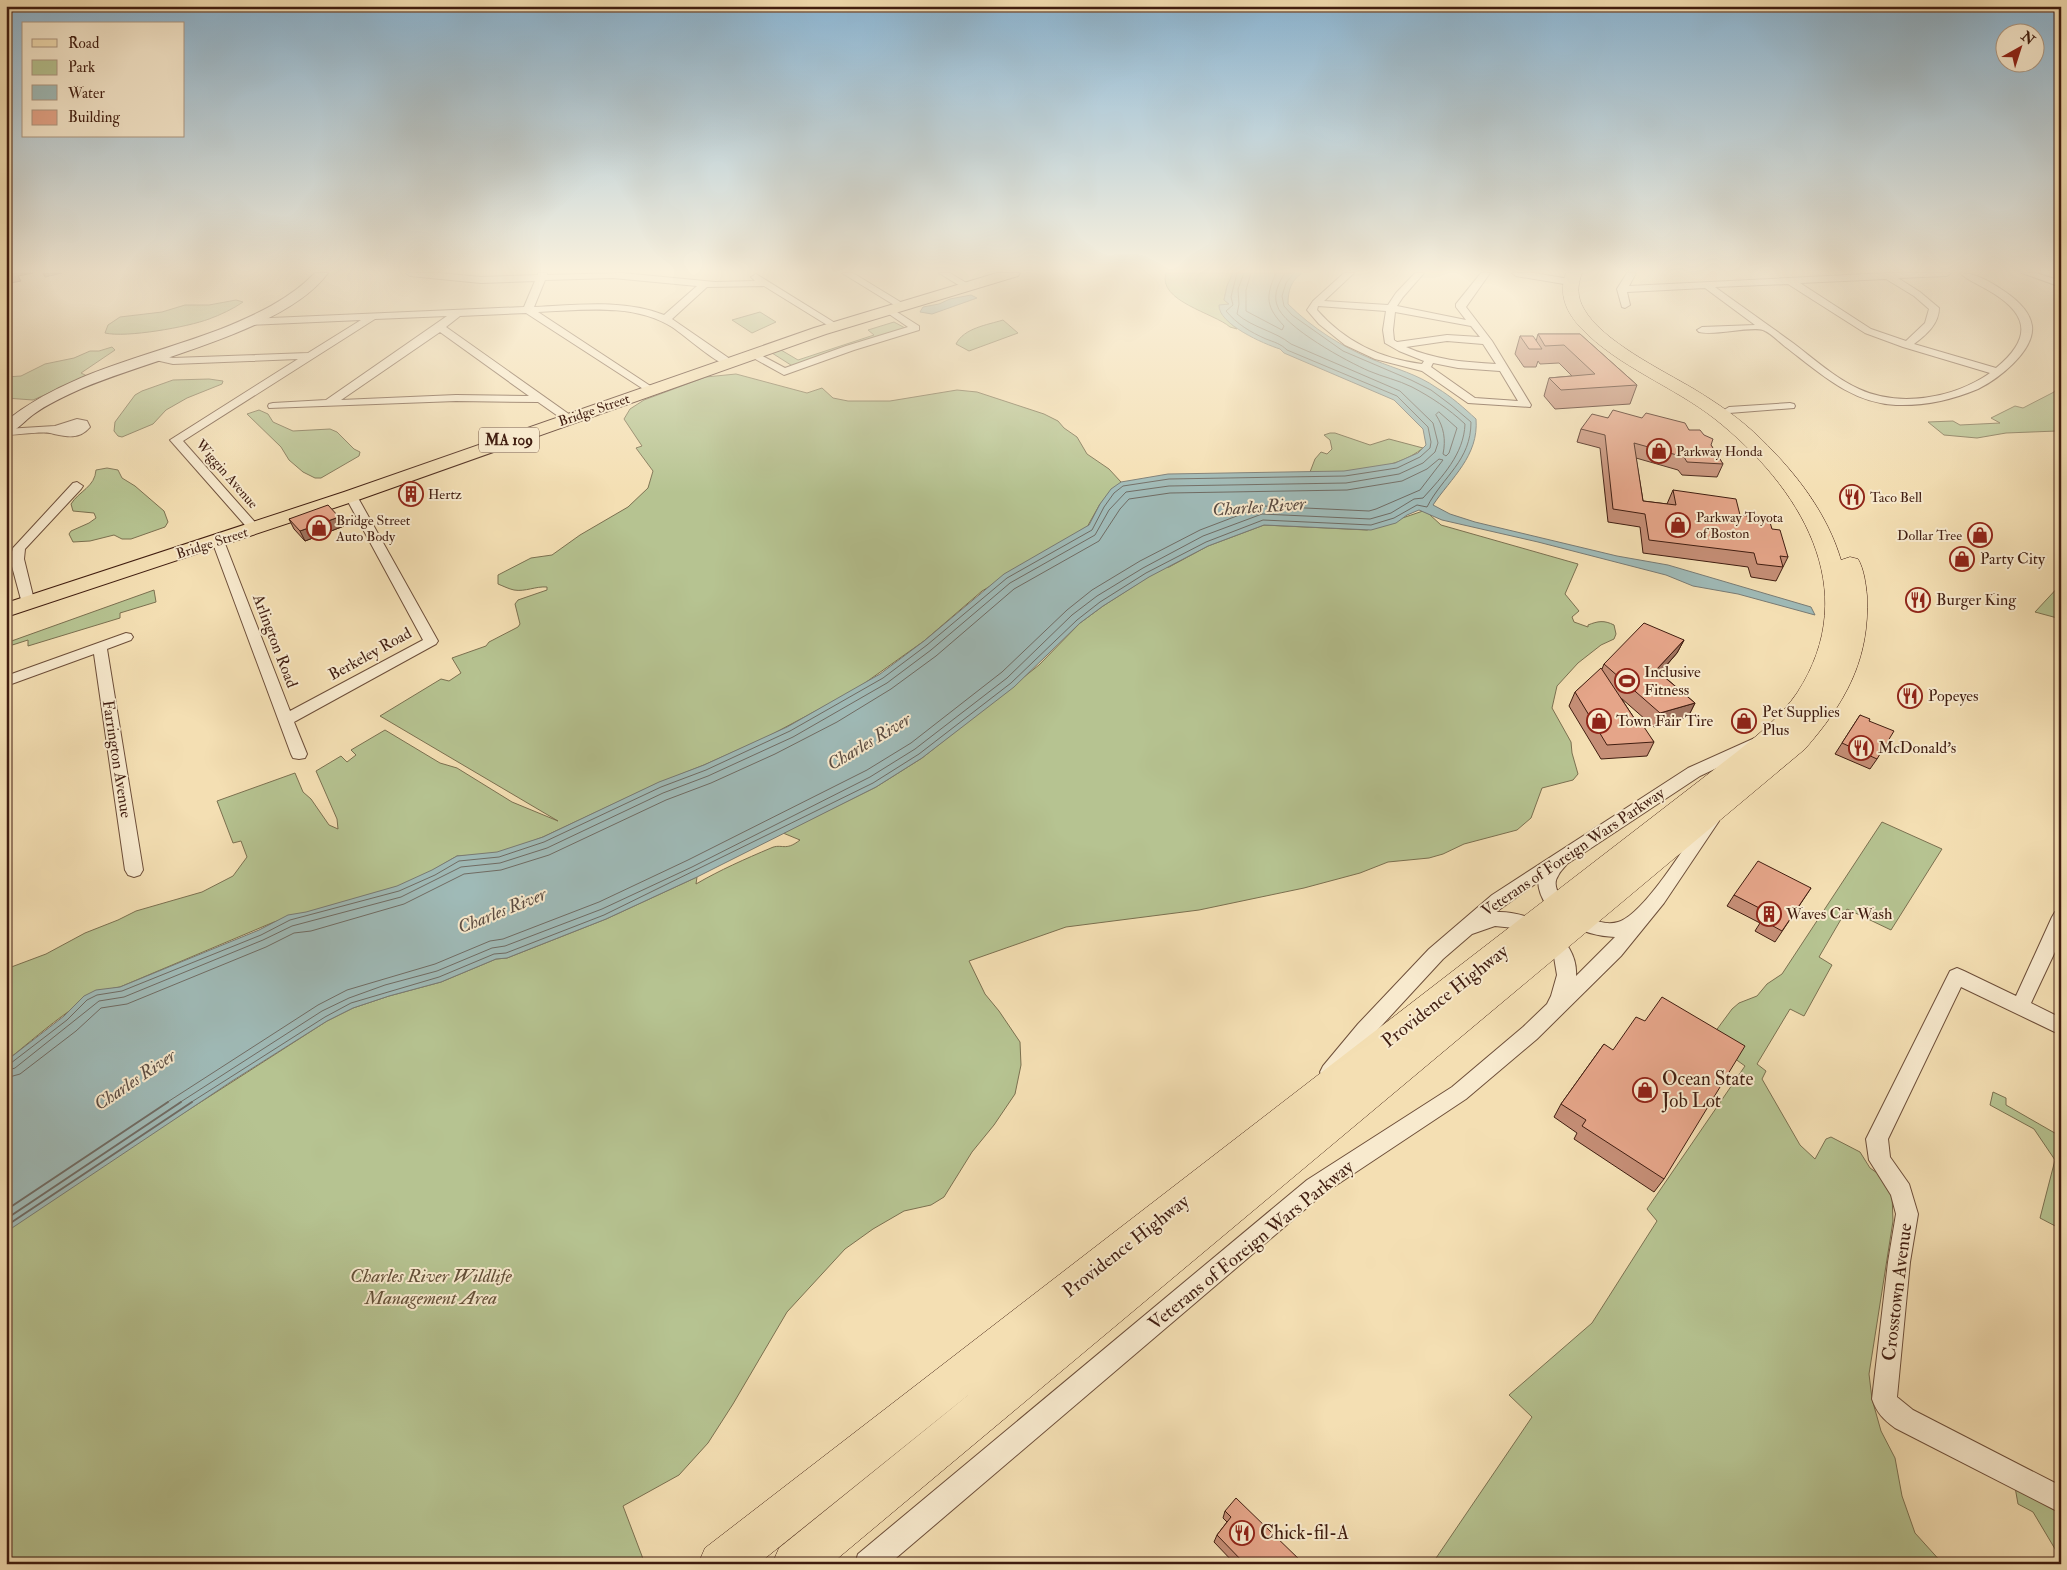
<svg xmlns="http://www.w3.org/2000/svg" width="2067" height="1570" font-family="'IM FELL Double Pica',serif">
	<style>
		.green { fill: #b6c391; stroke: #7b7050 }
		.water { fill: #9fbab7; stroke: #797b74 }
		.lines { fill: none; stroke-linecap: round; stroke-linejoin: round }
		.shore-far1 { stroke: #706c64; stroke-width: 1 }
		.shore { stroke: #706c64; stroke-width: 2 }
		.street-casing { stroke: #6d4e39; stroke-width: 2 }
		.secondary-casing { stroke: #401d10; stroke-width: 2 }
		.primary-casing { stroke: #401d10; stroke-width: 2 }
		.highway-casing { stroke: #401d10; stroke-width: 1 }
		.street { fill: #f8eace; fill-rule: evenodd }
		.secondary { fill: #f8eace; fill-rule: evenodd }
		.primary { fill: #f4dfb3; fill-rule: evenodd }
		.highway { fill: #f4dfb3; fill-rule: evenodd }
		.wall { fill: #c58e76; stroke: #401d10 }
		.shaded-wall { fill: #a07460; stroke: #401d10 }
		.building { fill: #e5a589; stroke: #401d10 }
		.labels { text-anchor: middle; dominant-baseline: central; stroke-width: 4; stroke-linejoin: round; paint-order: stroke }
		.far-street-label { font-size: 14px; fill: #401d10; stroke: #f8eace }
		.far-poi-label { font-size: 14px; fill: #401d10; stroke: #f8eace; text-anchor: start }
		.shield { fill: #f8eace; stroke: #775a49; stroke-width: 1 }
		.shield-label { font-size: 15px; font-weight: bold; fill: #401d10 }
		.poi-label { font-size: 16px; fill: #401d10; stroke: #f8eace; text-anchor: start }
		.street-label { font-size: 16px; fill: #401d10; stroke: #f8eace }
		.water-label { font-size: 18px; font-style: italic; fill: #5c4c42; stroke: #f8eace }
		.near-street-label { font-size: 19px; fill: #401d10; stroke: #f8eace }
		.near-poi-label { font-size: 19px; fill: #401d10; stroke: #f8eace; text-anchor: start }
		.near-park-label { font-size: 19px; font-style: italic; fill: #634f37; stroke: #f8eace }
	</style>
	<rect width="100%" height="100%" fill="#f4dfb3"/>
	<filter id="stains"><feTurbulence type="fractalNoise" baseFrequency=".004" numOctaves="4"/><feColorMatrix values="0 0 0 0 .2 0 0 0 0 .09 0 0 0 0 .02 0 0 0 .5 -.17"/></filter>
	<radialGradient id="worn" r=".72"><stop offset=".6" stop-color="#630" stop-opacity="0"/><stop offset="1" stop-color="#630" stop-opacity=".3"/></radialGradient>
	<!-- green -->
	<path class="green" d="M1166,273H1233L1227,286L1224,300L1229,304L1224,305L1228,321L1237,329L1230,327C1214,313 1157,301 1166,273Z
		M236,300L243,302C233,309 220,315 209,319C188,327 126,338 105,333L108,325L120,317L162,312L185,305H209Z
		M760,312L776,322L752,333L732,320Z
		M1003,320L1018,333L969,351L956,344C964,328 987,325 1003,320Z
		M894,322L907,329L794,367L772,353L781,350L798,360L874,335L868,330Z
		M112,347L115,350L81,373L87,376L85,377L33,400L6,398V377L21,376L45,364L74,358L90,351H99Z
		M736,374L807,393L822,388L833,398L848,401H890L957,390L977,392L1044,414L1058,421L1064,428L1077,437L1087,454L1109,469L1121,482L1100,504L1086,529L982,591L924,641L855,690L767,737L704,765L654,785L543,837L498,854L457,856L435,869L419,881L274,922L120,987C85,991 36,1038 6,1061V969L46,954L85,933L118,920L136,911L202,892L233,876L247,857L241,841L233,843L217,801L295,773L303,792L311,799L329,825L338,829L337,819L316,771L341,756L347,762L356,755L351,750L385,730L440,763L457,768L512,802L558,821L380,716L441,679L449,681L461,673L452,658L486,646L489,642L518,627L520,624L515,604L518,600L547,590V587C536,586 525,592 514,590C509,589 503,586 498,584V575L531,558L552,555L580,535L628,507L648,488L653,471L636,448L642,446L624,419L630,409L644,400L706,377Z
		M209,379L223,381L222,384L187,398L166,410L153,424L122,437L118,436L114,431L115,422L135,395L142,391L173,380Z
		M2057,388L2061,389V426L2057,431L2006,433L1977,438L1944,435L1928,422L1953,421L1960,425L2000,423L1991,418L2015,406L2023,408L2054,392Z
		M259,410L268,414L273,422L293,431L330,429L337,432L354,449L360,452L359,456L321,478H315L303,472L289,460L281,447L247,414Z
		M1330,433H1335L1370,445L1389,439L1423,448C1395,471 1345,473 1310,472L1315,459L1321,452L1327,454L1332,449L1330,440L1324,435Z
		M107,468L118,470L122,478L135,486L164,511L168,522L165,527L131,539H122L114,535L90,541L73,542L69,534L71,531L89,523L96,518L94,513L73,511L71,504C79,491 95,487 96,470Z
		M1423,511L1429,514L1441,525L1578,564L1565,594L1579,611L1572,617L1574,622L1588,627V625C1598,621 1604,620 1614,625L1616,634L1614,639L1601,645L1578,663L1557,686L1552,708L1571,742L1572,753L1578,774L1573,780L1542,788L1531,818L1517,830L1464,844L1443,854L1429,858L1388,862L1360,873L1304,888L1199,910L1066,927L969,961L985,994L999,1011L1020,1042L1021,1065L1015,1094L994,1125L972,1152L944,1197L931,1205L904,1211L873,1229L845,1249L787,1312L733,1404L708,1443L679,1475L623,1506L645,1564H6V1229C112,1158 220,1090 327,1021L353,1008L389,996L441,982L496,959L507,958L606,919L697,877L696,884C720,870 745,859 771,848C782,843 785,852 800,840L783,833L876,787L922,758L1039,665L1080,623L1103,606L1162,568L1169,567L1208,546L1264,525L1367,530Z
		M2061,584V619L2035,612Z
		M154,590L156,602L120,613V618L28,646V640L6,647V643Z
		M1882,822L1942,849L1891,930L1847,909L1819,957L1832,965L1804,1016L1790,1009L1757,1064L1766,1071L1762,1079L1800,1145L1815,1159L1826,1139L1831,1137L1860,1152L1870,1168L1883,1177L1892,1194L1893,1221L1869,1374L1872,1399L1881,1431L1895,1458L1902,1496L1915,1533L1943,1564H1432L1532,1417L1509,1395L1592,1323L1657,1221L1647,1209L1745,1066L1709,1040L1732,1009L1739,1003L1757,996L1767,984L1782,974Z
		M1993,1092L2006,1098V1105L2060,1136L2061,1229L2040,1218L2055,1160L2034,1129L1990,1105Z
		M2015,1487L2061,1511V1559L2033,1512L2018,1504Z"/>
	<!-- water -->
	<path class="water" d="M1233,273H1302C1291,281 1288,290 1288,304C1312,328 1342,347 1374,360C1396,369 1417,374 1437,388C1452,397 1464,408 1476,419C1479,456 1451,478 1433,505L1450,514L1475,522L1617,556L1668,565L1811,607L1815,615L1738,594L1693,586L1666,575L1538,542L1442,520L1419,510L1407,515L1396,523L1371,530L1264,525L1208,546L1149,577L1103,606L1080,623L1014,687L922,758L876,787L697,877L606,919L507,958L496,959L441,982L389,996L353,1008L327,1021L232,1081L6,1232V1061L64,1016L84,996L96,990L120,987L259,930L288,915L306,912L397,886L432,870L457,856L497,852L543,837L659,782L704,765L787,727L880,674L924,641L1004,574L1089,525L1100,504L1111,489L1121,482L1168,474L1344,471L1395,463L1418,453L1426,445L1423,429L1394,400L1284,353L1280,349C1264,344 1218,324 1219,305L1229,304L1224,300L1227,286Z
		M971,295L977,298L932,314L920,312L923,307L939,304L950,299Z"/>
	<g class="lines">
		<!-- shore-far1 -->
		<path class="shore-far1" d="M1251,273L1246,290V311L1282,330L1284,326C1266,307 1265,297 1276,273
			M1439,412L1457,428L1449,453L1446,456L1443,454C1446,440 1444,427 1436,415Z
			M6,1064L11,1063L67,1020L87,1000L97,995L122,991L261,935L290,920L399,891L435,875L459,861L499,857L544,842L661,787L706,770L790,731L883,678L927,645L1007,578L1092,530L1104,507L1114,493L1123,486L1169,479L1345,476L1397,468L1420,457L1430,448L1431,442L1428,427L1397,396L1287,350C1281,344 1274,342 1266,339C1250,332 1237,324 1226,311L1233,305L1231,297L1237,273
			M6,1071L15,1068L99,1001L124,997L263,940L292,926L401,897L461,867L500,863L547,848L663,793L708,776L793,737L887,683L931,650L1010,583L1095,535L1109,510L1126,492L1169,486L1346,483L1399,474L1423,463L1435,452L1438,443L1433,423L1400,391L1291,344C1275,331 1253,328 1237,314L1239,304L1238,289L1244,273
			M6,1078L20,1074L76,1031L101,1008L127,1004L266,947L294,933L311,931L404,904L464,874L501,870L549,855L666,800L711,783L775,754L837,722L891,689L936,656L1014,589L1099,541L1120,509L1129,499L1170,493L1347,490L1402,481L1427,469L1439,459L1443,460L1420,490L1376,509L1369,511L1263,506L1200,530L1140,561L1092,590L1067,610L1002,672L911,743L867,770L688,860L599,902L503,939L490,941L435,964L347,990L318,1005L166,1103
			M179,1103L322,1011L349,998L385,985L437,971L492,948L505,946L602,909L692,867L870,777L915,749L1007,678L1072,615L1097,596L1143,568L1203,536L1262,514L1370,519L1391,513L1414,499L1423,498C1442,477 1464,454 1465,424C1449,409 1431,397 1412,387C1398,380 1383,377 1369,371C1348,362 1283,327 1277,305C1273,294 1279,282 1285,273
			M190,1103L325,1017L351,1003L439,977L494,954L506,953L604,915L873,783L919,754L1011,683L1077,620L1100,602L1146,573L1206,542L1263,520L1371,525L1394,518L1417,505L1427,507C1443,476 1471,461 1471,422L1451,405L1431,390L1411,380L1343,351L1292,315L1284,306L1282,296L1286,283L1294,273"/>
		<!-- shore -->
		<path class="shore" d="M6,1210L168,1102
			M6,1219L181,1102
			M6,1226L192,1102"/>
		<defs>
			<path id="street" d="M406,273H439L481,277L538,275V273H547V275L622,273L715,282L755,281L751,277L756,274L840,326L835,329L832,328L764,286L707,287L672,319L733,361L734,363L729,366C714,362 687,337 672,327C634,303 582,310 538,312L655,389L656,391L651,394L526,313L460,316L446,327L573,417L575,419L573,421H565L538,402L456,401L269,408L268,406L269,404L273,403L326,400L447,316L375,319L183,441L261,529L259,532H251L170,440L298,359L173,364L151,359L150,357L155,354L173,358L308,353L361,320L250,325L245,322L250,319L524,307L535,281L481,283L410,276ZM613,278L697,286L664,315C625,299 576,305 534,307L545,280ZM440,332L529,396L456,395L341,400Z
				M842,273H853L907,306L905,308H899Z
				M939,273H950L973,287L971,289H965Z
				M1344,273H1354L1324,301L1388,305L1396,293L1415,273H1424L1403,297L1397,306L1466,320L1456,307V304L1481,273H1490L1466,307L1492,341L1531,405L1530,407L1468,403L1422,371L1375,359L1345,345L1319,324L1307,310L1313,301ZM1318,306L1386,311L1383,330L1385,343L1399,351L1424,361L1422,364C1381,359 1344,341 1317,310ZM1395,312L1471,326L1480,337L1447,335L1397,342L1394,340L1393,330ZM1447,341L1483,344L1496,364C1464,362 1435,360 1406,347ZM1433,363L1458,368L1500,371L1518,401L1475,398L1431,367Z
				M1512,273H1533L1570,279L1575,282L1570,285L1516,276Z
				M1627,273H1636L1629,286L1888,273H1951L1947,276L1898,278L1920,292L1939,308C1939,324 1926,335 1914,344L1996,368C2035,336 2027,312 1986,289C1978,284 1967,280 1960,273C1976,273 1991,282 2004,291C2016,299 2030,311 2032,326C2035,351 1997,380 1978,389C1952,400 1924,406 1896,405C1852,403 1821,374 1787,348C1780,343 1771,333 1763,330C1750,326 1715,336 1699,332L1697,330L1702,327L1755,325L1705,288L1627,292L1630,305L1625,308L1622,307L1617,289ZM1886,279L1914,296L1929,309L1925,323L1906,341L1871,329L1800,283ZM1788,284L1865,333L1903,347L1990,373C1954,398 1900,408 1859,389C1835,378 1814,359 1793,343C1767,324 1741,306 1715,287Z
				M2022,273H2036L2061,281V287Z
				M889,307L919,326V330L854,350L784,375L748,355L753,352L757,353L785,368L846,346L908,327L886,312L884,310Z
				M1790,403L1794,404L1795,406L1794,408L1729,413L1724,410L1729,407Z
				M77,419L87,421L90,427C78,441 64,436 50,433C42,431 16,435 6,435V429L55,426Z
				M77,482L83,486L81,489L25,549L24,559L35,604L28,608L23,607L10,559L13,548L73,483Z
				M351,492L357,496L438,641L436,644L294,722L307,754L305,758L299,759L293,758L291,754L212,541L218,537L224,541L290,711L423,640L345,496Z
				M126,633L131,634L133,637L131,640L107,649L143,870L140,875L134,877L128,875L125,870L94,654L6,686V676Z
				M1757,737L1763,738L1765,742L1763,746L1700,776L1567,864C1564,868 1560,871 1558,876C1551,886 1561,899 1569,905C1581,915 1602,927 1618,922C1644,915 1688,841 1705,817L1711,815L1717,817L1719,821L1664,903L1621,956L1537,1039L1466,1099L1323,1194L889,1564H855L858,1554L1307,1180L1452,1087L1523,1027L1547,1004L1551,996L1557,975L1554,957L1536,938L1514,928L1495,926L1472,934L1443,959L1372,1036L1337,1078L1330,1081L1323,1078L1320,1072L1323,1066L1358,1024L1429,949L1492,895L1688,768ZM1538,882C1541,918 1584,936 1615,937L1576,976C1579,937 1531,910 1496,912Z
				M2061,910V939L2031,1003L2061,1018V1035L1961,987L1888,1139L1890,1157L1909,1184L1918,1214L1910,1262L1897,1397L1913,1410L2061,1486V1513L1895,1428C1883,1419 1877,1413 1872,1399L1888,1262L1896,1214L1891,1195L1869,1160L1866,1139L1950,971L1957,968L1964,971L2016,996L2052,917L2055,912Z"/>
			<path id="secondary" d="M315,273H328C284,333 143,360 74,392C61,398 46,405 34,414C25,420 17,431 6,434V421C69,371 148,357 221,329C255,315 289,300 315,273Z"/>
			<path id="primary" d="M997,273H1020L1018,276L826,334L358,500L6,617V603L344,492L814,328Z"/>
			<path id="highway" d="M1566,273H1582C1577,286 1577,297 1584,309C1602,341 1662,370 1694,389C1717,403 1741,419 1761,439C1796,473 1827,513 1841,560L1850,557L1858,559C1864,569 1866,585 1867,596C1870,660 1845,703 1805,749L831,1564H772L779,1548L977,1388L758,1564H698L705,1548L1738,751C1759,734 1782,715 1797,693C1865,589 1799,486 1715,419C1673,386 1618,367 1581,328C1566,312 1558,294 1566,273Z"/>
		</defs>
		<!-- street casing -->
		<use href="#street" class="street-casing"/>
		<!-- secondary casing -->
		<use href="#secondary" class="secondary-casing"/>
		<!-- primary casing -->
		<use href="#primary" class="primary-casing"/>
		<!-- highway casing -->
		<use href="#highway" class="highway-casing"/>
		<!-- street -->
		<use href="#street" class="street"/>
		<!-- secondary -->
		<use href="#secondary" class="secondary"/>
		<!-- primary -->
		<use href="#primary" class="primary"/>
		<!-- highway -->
		<use href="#highway" class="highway"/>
	</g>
	<!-- wall -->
	<path class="wall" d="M1538,334H1580L1637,385L1630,404L1555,409L1544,396L1549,378L1572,376L1559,363L1540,364L1538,361L1536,367H1524L1515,354L1520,336L1536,341Z
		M1608,418L1689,430L1711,445L1723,464L1717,477L1682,475L1678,470L1636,458L1643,501L1667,504L1673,490L1740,515L1772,529L1788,557L1776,581L1751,577L1748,567L1643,553L1640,527L1608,522L1600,448L1577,442L1581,429Z
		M339,517L344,526L305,541L294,529L289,519Z
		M1684,640L1677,653L1660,673L1695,703L1688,717L1654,727L1621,698L1636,721L1654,742L1647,756L1601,759L1569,706L1575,692L1602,669L1604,664Z
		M1860,715L1869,721L1877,759L1870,769L1835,754Z
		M1811,888L1775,942L1755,931L1760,923L1727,906L1734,895Z
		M1604,1044L1664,1179L1654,1192L1574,1139L1577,1133L1554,1117L1561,1104Z
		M1225,1511L1304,1564H1235L1214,1542L1217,1535L1227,1522L1223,1518Z"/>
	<!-- shaded-wall -->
	<path class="shaded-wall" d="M11,273H33L18,276L21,281L6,284V274Z
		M43,273H62L45,277Z
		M339,517L344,526L305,541L300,531Z
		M1684,640L1677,653L1650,684L1656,670Z
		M1695,703L1688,717L1654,727L1660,713Z"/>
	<!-- building -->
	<path class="building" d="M1538,334H1580L1637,385L1561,390L1549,378L1595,374L1564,345L1545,346Z
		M1520,336H1533L1542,349H1529Z
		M1613,410L1642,418L1646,413L1685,423L1689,430H1700L1704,435L1713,439L1711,445L1723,464L1687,462L1684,457L1634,443L1643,501L1676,505L1673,490L1736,499L1740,515L1769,519L1772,529L1780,530L1788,557L1780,556L1783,567L1757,564L1754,553L1649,540L1645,514L1613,509L1605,435L1581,429L1592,414L1608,418Z
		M328,505L339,517L300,531L289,519Z
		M1644,623L1684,640L1656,670L1695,703L1660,713L1604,664Z
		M1601,668L1636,721H1640L1654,742L1607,745L1575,692Z
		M1860,715L1870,719L1869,721L1894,731L1877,759L1842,743Z
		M1758,861L1811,888L1782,931L1762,920L1767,912L1734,895Z
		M1662,997L1745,1046L1664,1179L1582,1126L1586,1120L1561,1104L1604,1044L1613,1050L1636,1017L1645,1021Z
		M1236,1498L1304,1564H1245L1217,1535L1231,1517L1225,1511Z"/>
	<!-- sky -->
	<linearGradient id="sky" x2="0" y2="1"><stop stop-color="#8bb6d4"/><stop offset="0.55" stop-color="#faf1dd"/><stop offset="1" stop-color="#faf1dd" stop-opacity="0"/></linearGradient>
	<rect width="2067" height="493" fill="url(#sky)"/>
	<!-- icons -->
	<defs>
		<symbol id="shop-ring" viewBox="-11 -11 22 22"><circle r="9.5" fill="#f8eace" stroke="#8f2418" stroke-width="1.5"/><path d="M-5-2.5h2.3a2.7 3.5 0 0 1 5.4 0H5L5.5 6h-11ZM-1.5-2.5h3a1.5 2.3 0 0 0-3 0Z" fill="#8f2418"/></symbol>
		<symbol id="building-ring" viewBox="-11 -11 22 22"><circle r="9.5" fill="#f8eace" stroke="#8f2418" stroke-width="1.5"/><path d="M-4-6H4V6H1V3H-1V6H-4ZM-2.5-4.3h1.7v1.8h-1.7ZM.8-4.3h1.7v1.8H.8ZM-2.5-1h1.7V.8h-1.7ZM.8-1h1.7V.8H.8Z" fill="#8f2418"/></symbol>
		<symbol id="restaurant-ring" viewBox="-11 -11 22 22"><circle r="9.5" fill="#f8eace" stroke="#8f2418" stroke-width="1.5"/><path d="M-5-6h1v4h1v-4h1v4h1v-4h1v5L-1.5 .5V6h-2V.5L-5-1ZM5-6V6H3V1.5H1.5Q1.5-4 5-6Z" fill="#8f2418"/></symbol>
		<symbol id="stadium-ring" viewBox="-11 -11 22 22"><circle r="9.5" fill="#f8eace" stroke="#8f2418" stroke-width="1.5"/><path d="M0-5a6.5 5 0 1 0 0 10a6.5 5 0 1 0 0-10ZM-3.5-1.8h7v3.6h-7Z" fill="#8f2418"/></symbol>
	</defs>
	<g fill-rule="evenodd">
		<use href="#shop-ring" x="1645" y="437" width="28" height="28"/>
		<use href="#building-ring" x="397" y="480" width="28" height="28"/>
		<use href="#restaurant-ring" x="1838" y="483" width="28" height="28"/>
		<use href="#shop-ring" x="1664" y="511" width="28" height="28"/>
		<use href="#shop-ring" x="305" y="514" width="28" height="28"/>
		<use href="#shop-ring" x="1966" y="521" width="28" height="28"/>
		<use href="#shop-ring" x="1948" y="545" width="28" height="28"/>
		<use href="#restaurant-ring" x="1904" y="586" width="28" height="28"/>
		<use href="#stadium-ring" x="1613" y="667" width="28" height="28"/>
		<use href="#restaurant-ring" x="1896" y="682" width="28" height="28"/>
		<use href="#shop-ring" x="1585" y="707" width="28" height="28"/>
		<use href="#shop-ring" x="1730" y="707" width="28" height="28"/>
		<use href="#restaurant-ring" x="1847" y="734" width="28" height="28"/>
		<use href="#building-ring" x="1755" y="900" width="28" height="28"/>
		<use href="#shop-ring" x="1631" y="1076" width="28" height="28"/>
		<use href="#restaurant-ring" x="1228" y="1519" width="28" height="28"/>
	</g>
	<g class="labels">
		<!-- far-street labels -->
		<g class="far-street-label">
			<text transform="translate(594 410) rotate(-19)">Bridge Street</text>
			<text transform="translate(227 474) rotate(49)">Wiggin Avenue</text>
			<text transform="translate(212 543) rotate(-18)">Bridge Street</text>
		</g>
		<!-- far-poi labels -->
		<g class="far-poi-label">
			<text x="1676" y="451">Parkway Honda</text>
			<text x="428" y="494">Hertz</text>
			<text x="1870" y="497">Taco Bell</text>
			<text x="1696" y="517">Parkway Toyota<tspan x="1696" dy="16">of Boston</tspan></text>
			<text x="336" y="520">Bridge Street<tspan x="336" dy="16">Auto Body</tspan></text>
			<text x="1962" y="535" text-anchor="end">Dollar Tree</text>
		</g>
		<!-- shield labels -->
		<rect class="shield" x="479" y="427.5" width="60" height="25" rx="4"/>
		<g class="shield-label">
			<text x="509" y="440">MA 109</text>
		</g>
		<!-- poi labels -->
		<g class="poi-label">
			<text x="1980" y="559">Party City</text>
			<text x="1936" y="600">Burger King</text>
			<text x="1644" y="672">Inclusive<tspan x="1644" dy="18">Fitness</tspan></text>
			<text x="1928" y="696">Popeyes</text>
			<text x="1762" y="712">Pet Supplies<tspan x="1762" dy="18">Plus</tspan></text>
			<text x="1616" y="721">Town Fair Tire</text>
			<text x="1878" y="748">McDonald's</text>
			<text x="1786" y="914">Waves Car Wash</text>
		</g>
		<!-- street labels -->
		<g class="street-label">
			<text transform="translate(275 641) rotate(69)">Arlington Road</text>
			<text transform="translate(370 654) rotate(-29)">Berkeley Road</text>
			<text transform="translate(117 759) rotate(81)">Farrington Avenue</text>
			<text transform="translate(1573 852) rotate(-34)">Veterans of Foreign Wars Parkway</text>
		</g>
		<!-- water labels -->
		<g class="water-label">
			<text transform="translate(1259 507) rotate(-4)">Charles River</text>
			<text transform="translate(869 742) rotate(-31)">Charles River</text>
			<text transform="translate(502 911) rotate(-22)">Charles River</text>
			<text transform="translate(135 1080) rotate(-34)">Charles River</text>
		</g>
		<!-- near-street labels -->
		<g class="near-street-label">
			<text transform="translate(1445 996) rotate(-38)">Providence Highway</text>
			<text transform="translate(1251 1245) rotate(-39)">Veterans of Foreign Wars Parkway</text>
			<text transform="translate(1126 1246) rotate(-38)">Providence Highway</text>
			<text transform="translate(1897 1292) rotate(-83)">Crosstown Avenue</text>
		</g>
		<!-- near-poi labels -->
		<g class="near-poi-label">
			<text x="1662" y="1079">Ocean State<tspan x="1662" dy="22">Job Lot</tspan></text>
			<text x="1260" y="1533">Chick-fil-A</text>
		</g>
		<!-- near-park labels -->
		<g class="near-park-label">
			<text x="431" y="1276">Charles River Wildlife<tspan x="431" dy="22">Management Area</tspan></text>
		</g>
	</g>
	<!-- margin -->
	<rect width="2067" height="1570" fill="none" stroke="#f4dfb3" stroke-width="25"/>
	<rect x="8" y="8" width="2052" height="1555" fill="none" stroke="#401d10" stroke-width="2.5"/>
	<rect x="12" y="12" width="2042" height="1545" fill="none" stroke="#401d10"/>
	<!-- legend -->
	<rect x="22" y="22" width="162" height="115" fill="#f8eace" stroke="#ae9882"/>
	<rect x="32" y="39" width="25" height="8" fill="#f4dfb3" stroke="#ae9882"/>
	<text x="68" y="48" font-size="15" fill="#401d10">Road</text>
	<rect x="32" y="60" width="25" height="15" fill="#b6c391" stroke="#ae9882"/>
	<text x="68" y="72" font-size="15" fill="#401d10">Park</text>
	<rect x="32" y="85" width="25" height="15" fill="#9fbab7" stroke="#ae9882"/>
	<text x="68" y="98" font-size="15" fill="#401d10">Water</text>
	<rect x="32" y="110" width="25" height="15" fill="#e5a589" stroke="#ae9882"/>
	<text x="68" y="122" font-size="15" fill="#401d10">Building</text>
	<!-- north arrow -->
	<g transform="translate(2020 48) rotate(39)"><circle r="24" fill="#f8eace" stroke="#ae9882"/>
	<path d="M0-4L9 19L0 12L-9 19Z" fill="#8f2418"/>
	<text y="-8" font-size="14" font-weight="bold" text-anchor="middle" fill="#401d10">N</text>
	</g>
	<rect width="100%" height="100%" filter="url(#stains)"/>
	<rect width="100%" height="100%" fill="url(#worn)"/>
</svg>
